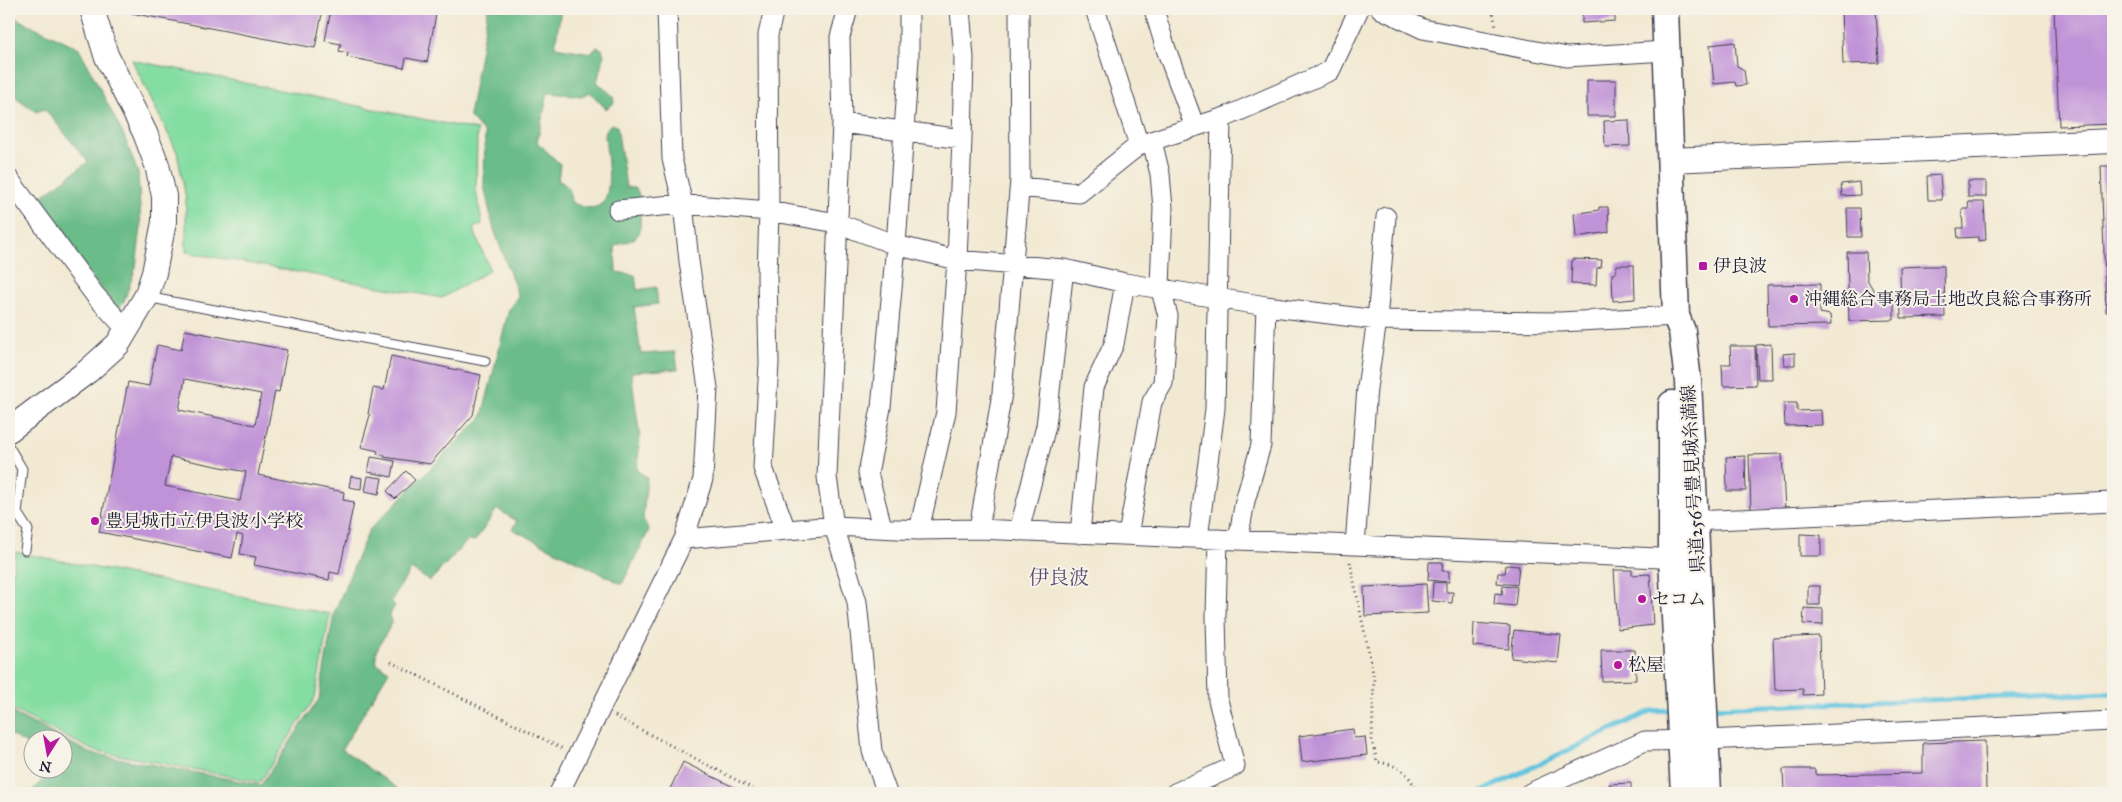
<svg xmlns="http://www.w3.org/2000/svg" width="2122" height="802" font-family="'IM FELL Great Primer','Noto Serif JP',serif">
	<style>
		.green { fill: #84dda2; stroke: #53806e }
		.forest { fill: #6bbc88; stroke: #466f62 }
		.lines { fill: none; stroke-linecap: round; stroke-linejoin: round }
		.stream { stroke: #61c4df; stroke-width: 5 }
		.building { fill: #c092d7; fill-rule: evenodd }
		.service-casing { stroke: #414052; stroke-width: 11 }
		.minor-casing { stroke: #414052; stroke-width: 21 }
		.tertiary-casing { stroke: #414052; stroke-width: 26 }
		.secondary-casing { stroke: #414052; stroke-width: 29 }
		.path { stroke: #414052; stroke-width: 3; stroke-dasharray: 1 4; stroke-linecap: butt }
		.service { stroke: #fff; stroke-width: 9 }
		.minor { stroke: #fff; stroke-width: 19 }
		.tertiary { stroke: #fff; stroke-width: 24 }
		.secondary { stroke: #fff; stroke-width: 26 }
		.poi-dot { fill: #b5179e; stroke: #f7f3e8; stroke-width: 2 }
		.labels { text-anchor: middle; dominant-baseline: central; stroke-width: 4; stroke-linejoin: round; paint-order: stroke }
		.poi-label { font-size: 18px; fill: #22223b; stroke: #f7f3e8; text-anchor: start }
		.street-label { font-size: 18px; fill: #22223b; stroke: #f7f3e8 }
		.quarter-label { font-size: 20px; fill: #594972; stroke: #f7f3e8 }
	</style>
	<rect width="100%" height="100%" fill="#f7f3e8"/>
	<filter id="ink" filterUnits="userSpaceOnUse"><feTurbulence type="fractalNoise" baseFrequency=".02" numOctaves="2"/><feDisplacementMap in="SourceGraphic" scale="10" xChannelSelector="R" yChannelSelector="G"/><feConvolveMatrix kernelMatrix="1 2 1 2 8 2 1 2 1" color-interpolation-filters="sRGB"/></filter>
	<filter id="wash" filterUnits="userSpaceOnUse"><feTurbulence type="fractalNoise" baseFrequency=".0096" numOctaves="4" result="noise"/><feDisplacementMap in="SourceGraphic" scale="20" xChannelSelector="R" yChannelSelector="G"/><feGaussianBlur stdDeviation="1.12" result="paint"/><feColorMatrix in="noise" values="0 0 0 0 0 0 0 0 0 0 0 0 0 0 0 0 0 1.4 0 .05"/><feComposite in="paint" operator="in"/></filter>
	<g filter="url(#wash)">
		<rect width="100%" height="100%" fill="#f2e9d2"/>
		<!-- green -->
		<path class="green" d="M132,60L477,130L476,190L482,224L473,228L490,270L442,298L186,252V199L177,152Z
			M16,552L330,614L315,698L260,782L92,750L9,708V593Z"/>
		<!-- forest -->
		<path class="forest" d="M488,9H561L555,47L591,53L597,47L602,49L604,55L597,82L613,96L614,103L606,109L590,92L582,96L548,93L537,142L560,164L558,180C569,186 570,190 571,202C622,227 607,163 605,136L606,129L611,124L617,126L626,187L636,188L641,200L640,232L634,239L615,246L616,272L635,275L637,290L656,287L658,304L634,307L641,354L675,352L678,369L631,372L640,438L637,471L647,477L643,519L649,530L622,584L512,529L517,521L497,509L475,541L468,540L430,581L411,569L391,601L395,606L389,616L392,623L376,651V663L389,671L342,749L397,788L394,793H30L52,770H62V740H32V747L9,734V711L90,753L261,785L319,699L334,613L369,530L482,417L509,309L518,296L493,226L484,186L485,134L469,116Z
			M9,15L79,48L124,136L138,173L141,228L136,267L124,301L118,310L33,203L88,162L45,109L36,112L9,92Z"/>
		<g class="lines">
			<!-- stream -->
			<path class="stream" d="M1712,708L2113,693
				M1478,793L1651,711L1671,710"/>
		</g>
		<g id="blocks">
			<!-- building -->
			<path class="building" d="M131,9H323L315,48L131,13Z
				M331,9H437L427,62L406,58L404,68L347,57L348,53L339,51L341,44L325,41Z
				M1582,9H1615V21L1582,23Z
				M1841,9H1876L1879,63L1843,64Z
				M2054,9H2113V124L2059,126Z
				M1735,42L1737,66L1744,70L1746,85L1736,86L1735,82L1714,84L1710,45Z
				M1587,80H1616V116H1587Z
				M1629,120L1630,146L1605,147L1604,121Z
				M2101,166H2113V312H2106Z
				M1940,175L1942,200H1928L1927,176Z
				M1968,181H1986V197H1968Z
				M1859,182L1860,195L1842,196L1841,184Z
				M1968,202H1984L1986,240L1978,241V237L1958,238L1957,228H1963L1962,209H1969Z
				M1599,207H1608L1609,232L1576,237L1574,214L1599,210Z
				M1847,208H1860L1861,237H1848Z
				M1847,252H1866L1867,279L1875,293H1894V320L1849,321Z
				M1572,259L1602,260L1601,267L1597,268L1596,285L1571,284Z
				M1617,265H1634L1635,299L1613,301L1612,274L1616,273Z
				M1926,266H1944L1945,317L1901,318L1900,267Z
				M1820,284V313L1830,315L1831,325L1768,326L1767,285Z
				M185,330L287,350L279,392L275,391L258,475L344,492L343,500L354,502L339,574L330,572L329,580L254,565L256,557L240,554L243,536L237,534L232,558L99,532L128,382L149,386L157,345L181,350ZM185,379L261,394L255,425L179,410ZM171,457L246,472L240,501L165,486Z
				M1771,344L1772,379H1758L1756,345Z
				M1730,346H1755L1756,385L1723,386L1722,364H1731Z
				M1795,353V365H1784L1783,354Z
				M391,356L481,375L473,415L430,464L384,457L385,455L377,454L378,451L361,447L370,415L368,414L373,388L384,390Z
				M1784,403H1797V411L1821,410L1822,425L1785,426Z
				M1782,454L1785,510L1751,511L1749,455Z
				M1745,456L1746,491H1727L1726,457Z
				M371,457L395,461L392,477L368,472Z
				M406,471L415,480L395,499L387,491Z
				M351,476L362,478L361,489L349,487Z
				M368,476L382,478L379,494L365,491Z
				M1800,534L1821,535V556H1800Z
				M1429,562H1443L1442,571H1449V582L1428,580Z
				M1506,565L1519,566L1517,585L1497,583L1498,573H1505Z
				M1614,570H1632V575L1650,574L1653,625L1618,629Z
				M1433,582L1446,583V592H1453L1452,603L1432,601Z
				M1426,584L1428,613L1365,616L1364,587Z
				M1503,586L1517,587L1515,606L1494,604L1495,593L1502,594Z
				M1808,586H1820V605H1808Z
				M1804,608L1823,609V625L1803,624Z
				M1474,623L1510,626L1509,649L1473,646Z
				M1514,630L1561,635L1558,663L1511,658Z
				M1819,636L1821,694L1803,695V689L1775,690L1773,638Z
				M1601,650H1635L1636,680L1602,681Z
				M1353,729L1354,738L1365,737L1367,755L1302,762L1299,736Z
				M1985,741L1986,793H1784L1783,769H1814L1817,775L1923,773V743Z
				M683,762L746,793H668Z
				M1631,783V793H1609V784Z"/>
		</g>
	</g>
	<g filter="url(#ink)">
		<use href="#blocks" fill-opacity="0" stroke="#414052" stroke-width="1"/>
		<g class="lines">
			<defs>
				<path id="service" d="M146,297L485,361
					M9,447L22,469L17,513L28,530L25,550"/>
				<path id="minor" d="M774,9L768,35L769,211L767,276L769,363L763,468L786,530
					M848,9L840,37L842,123L827,477L834,526L857,602L872,751L887,793
					M1156,9L1155,13L1166,49L1195,127
					M1381,9L1423,29L1567,57L1666,51
					M842,123L962,139
					M1142,144L1228,116L1330,71L1359,9
					M9,179L95,295L127,330
					M1020,187L1079,193L1139,145L1095,9
					M618,210L683,204L769,211L837,223L896,245L957,260L1064,269L1125,283L1266,306L1377,320L1560,322L1676,316
					M1694,521L2113,502
					M882,527L868,473L881,408L896,245L909,59V9
					M979,529L1002,393L1020,180L1019,9
					M919,530L946,412L957,260L962,139L964,58L960,9
					M1019,531L1046,426L1064,269
					M1080,534L1094,387L1114,344L1125,283
					M1128,535L1152,402L1163,383L1168,316L1160,287L1163,208L1160,174L1152,141
					M1198,538L1215,409L1221,119
					M684,539L834,526L919,530L979,529L1683,559
					M1238,540L1245,501L1261,445L1266,306
					M1355,545L1367,388L1377,320L1386,217
					M559,793L684,539L703,479L708,388L689,261L683,204L672,159L667,9
					M1175,793L1235,766L1218,700L1216,616L1218,539
					M1530,793L1645,741L1707,740L2113,721"/>
				<path id="tertiary" d="M1670,160L2113,141
					M9,430L88,371L118,344L146,297L154,273L164,222V196L157,165L145,133L106,55L92,9"/>
				<path id="secondary" d="M1665,9L1676,316L1682,331L1688,381L1708,793
					M1672,404V558L1684,793"/>
			</defs>
			<!-- service casing -->
			<use href="#service" class="service-casing"/>
			<!-- minor casing -->
			<use href="#minor" class="minor-casing"/>
			<!-- tertiary casing -->
			<use href="#tertiary" class="tertiary-casing"/>
			<!-- secondary casing -->
			<use href="#secondary" class="secondary-casing"/>
			<!-- path -->
			<path class="path" d="M1492,9L1496,26
				M1350,562L1374,678L1372,740L1377,762C1398,764 1410,773 1417,793
				M391,662L563,749
				M615,716L761,793"/>
			<!-- service -->
			<use href="#service" class="service"/>
			<!-- minor -->
			<use href="#minor" class="minor"/>
			<!-- tertiary -->
			<use href="#tertiary" class="tertiary"/>
			<!-- secondary -->
			<use href="#secondary" class="secondary"/>
		</g>
	</g>
	<!-- markers -->
	<g class="poi-dot">
		<rect x="1698" y="261" width="10" height="10" rx="2.5"/>
		<circle cx="1794" cy="299" r="5"/>
		<circle cx="95" cy="521" r="5"/>
		<circle cx="1642" cy="599" r="5"/>
		<circle cx="1618" cy="665" r="5"/>
	</g>
	<g class="labels">
		<!-- poi labels -->
		<g class="poi-label">
			<text x="1713" y="266">伊良波</text>
			<text x="1804" y="299">沖縄総合事務局土地改良総合事務所</text>
			<text x="105" y="521">豊見城市立伊良波小学校</text>
			<text x="1652" y="599">セコム</text>
			<text x="1628" y="665">松屋</text>
		</g>
		<!-- street labels -->
		<g class="street-label">
			<text transform="translate(1693 479) rotate(-93)">県道256号豊見城糸満線</text>
		</g>
		<!-- quarter labels -->
		<g class="quarter-label">
			<text x="1059" y="577">伊良波</text>
		</g>
	</g>
	<!-- margin -->
	<rect width="2122" height="802" fill="none" stroke="#f7f3e8" stroke-width="30"/>
	<!-- north arrow -->
	<g transform="translate(48 754) rotate(191)"><circle r="24" fill="#f7f3e8" stroke="#a29fa3"/>
	<path d="M0-4L9 19L0 12L-9 19Z" fill="#b5179e"/>
	<text y="-8" font-size="14" font-weight="bold" text-anchor="middle" fill="#22223b">N</text>
	</g>
</svg>
